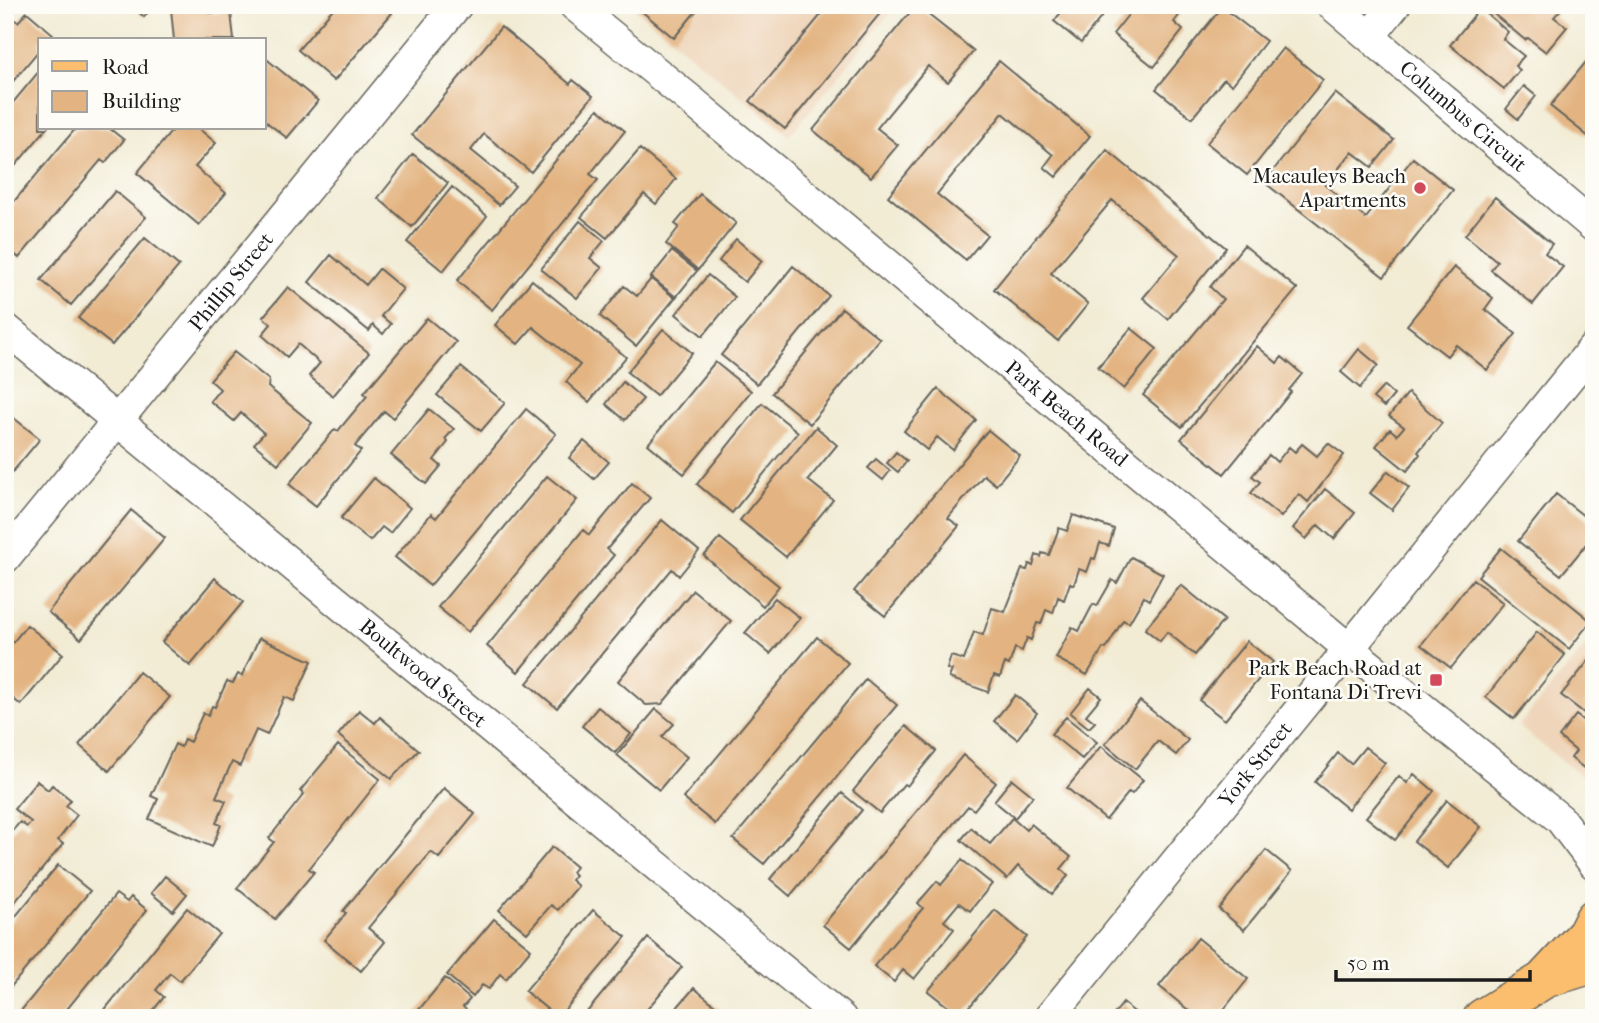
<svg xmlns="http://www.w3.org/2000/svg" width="1599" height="1023" font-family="'IM FELL French Canon',serif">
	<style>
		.built { fill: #efd6bb }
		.building { fill: #e3b481 }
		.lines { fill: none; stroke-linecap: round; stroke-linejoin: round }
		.minor-casing { stroke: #67655d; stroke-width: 33 }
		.major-casing { stroke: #67655d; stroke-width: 40 }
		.minor { stroke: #fff; stroke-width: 30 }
		.major { stroke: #fbbd6e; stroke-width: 37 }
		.poi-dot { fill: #d1495b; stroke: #fdfcf7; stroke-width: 2.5 }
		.labels { text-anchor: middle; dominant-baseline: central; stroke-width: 5; stroke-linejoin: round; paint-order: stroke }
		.street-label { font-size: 21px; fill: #1c1c1c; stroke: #fdfcf7 }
		.poi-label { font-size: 21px; fill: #1c1c1c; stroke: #fdfcf7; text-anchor: end }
	</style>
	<rect width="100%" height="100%" fill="#fdfcf7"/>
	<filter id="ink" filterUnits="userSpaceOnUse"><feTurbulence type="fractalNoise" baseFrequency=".0143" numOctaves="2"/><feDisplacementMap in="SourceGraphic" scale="14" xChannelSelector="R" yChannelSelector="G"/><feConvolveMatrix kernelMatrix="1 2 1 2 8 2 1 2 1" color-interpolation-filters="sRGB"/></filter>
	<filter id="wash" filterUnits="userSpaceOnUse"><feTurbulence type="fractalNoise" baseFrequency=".00686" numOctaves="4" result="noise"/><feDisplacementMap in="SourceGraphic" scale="28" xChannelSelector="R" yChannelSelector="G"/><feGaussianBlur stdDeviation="1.57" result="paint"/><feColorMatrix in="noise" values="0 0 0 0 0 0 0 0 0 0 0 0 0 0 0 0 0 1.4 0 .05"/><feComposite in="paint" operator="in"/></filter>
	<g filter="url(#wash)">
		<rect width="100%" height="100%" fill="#f2ecd5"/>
		<!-- built -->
		<path class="built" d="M630,5H897L789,136Z
			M1594,636V786L1518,726Z"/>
		<g id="blocks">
			<!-- building -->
			<path class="building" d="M131,5H154L144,17Z
				M175,5H205L203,8L210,13L231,12L234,40H174L171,9Z
				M336,5H383L392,13L334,81L298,50Z
				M634,5H701L674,38Z
				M829,5H887L785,129L750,101Z
				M916,5L974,51L948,82L928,66L877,128L898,145L871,177L813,130Z
				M1067,5H1107L1109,7L1081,43L1054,21Z
				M1136,5H1187L1174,22L1183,30L1154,67L1113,34Z
				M1483,5H1559L1562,8L1554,17L1567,27L1546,52L1528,38L1525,40Z
				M1222,7L1266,41L1232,85L1224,79L1192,118L1156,89Z
				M1480,8L1508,32L1503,39L1524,56L1515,66L1520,70L1504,89L1450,45Z
				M27,12L53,34L48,40H40V49L5,91V26L12,18L18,22Z
				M501,27L570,84L573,80L593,96L531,172L484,134L471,150L515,186L499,205L412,135Z
				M1283,48L1323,80L1247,175L1207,143Z
				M1594,52V141L1550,106Z
				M264,57L318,101L287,138L264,120Z
				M999,61L1090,136L1056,177L1044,167L1053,155L1003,113L937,194L987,235L966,260L888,196Z
				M40,70V128H47L5,178V137L7,134L5,133V112Z
				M1524,86L1536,96L1518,119L1506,109Z
				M1335,93L1394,140L1372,167L1352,152L1325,185L1366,218L1413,158L1453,190L1384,277L1264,182Z
				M598,109L625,131L590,174L598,180L492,310L457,281Z
				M76,128H109L124,140L105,163L101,160L19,258L5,246V212Z
				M174,128H198L216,143L195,167L226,193L199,225L137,173Z
				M640,149L676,179L656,204L644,194L607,238L581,217Z
				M1107,150L1226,248L1168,319L1143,298L1179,255L1112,200L1051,273L1088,304L1058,341L994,289Z
				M413,154L448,183L412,227L378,198Z
				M452,187L487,216L443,271L407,242Z
				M115,191L146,217L71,305L41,280Z
				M700,194L736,223L698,270L666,244L679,227L675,224Z
				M1495,197L1552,244L1545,253L1563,267L1533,304L1491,270L1497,261L1465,235Z
				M580,221L604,241L590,258L602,268L577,298L541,269Z
				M145,238L179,266L112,345L78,318Z
				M736,239L762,261L745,282L719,261Z
				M1244,245L1297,289L1182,427L1143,395L1223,299L1210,287Z
				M672,251L697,271L676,297L651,277Z
				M331,255L366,285L379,269L403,289L381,316L391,324L383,334L373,325L369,331L309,282Z
				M793,266L829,296L757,384L721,355Z
				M1454,267L1493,298L1485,309L1516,334L1487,370L1456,345L1447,356L1407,325Z
				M708,275L735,297L703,336L676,314Z
				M651,279L675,298L636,346L600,316L624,286L637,296Z
				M532,280L626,357L589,402L566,382L580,365L533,327L518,344L495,325Z
				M288,287L369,353L333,396L309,376L320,363L298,344L287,357L262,335L271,324L263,317Z
				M842,308L880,339L810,424L772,393Z
				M427,318L456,342L393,418L384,411L355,446L361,451L316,506L289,484L335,429L338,431L367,396L364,393Z
				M1131,328L1157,349L1124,389L1098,367Z
				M663,329L692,353L656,396L627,372Z
				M1257,346L1277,363L1282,357L1302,374L1289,390L1291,392L1224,474L1181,439Z
				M1359,349L1378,365L1360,388L1341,372Z
				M234,352L269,380L268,387L312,423L278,464L254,444L264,433L241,413L234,421L210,401L220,389L210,380Z
				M715,362L751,391L684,474L648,444Z
				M461,367L505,403L481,431L437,395Z
				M623,382L643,399L625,420L606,404Z
				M1384,386L1394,395L1384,407L1373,398Z
				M938,389L976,420L953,450L937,437L927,450L904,431Z
				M1408,393L1442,423L1418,452L1420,454L1407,471L1376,446L1390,429L1397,435L1404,427L1389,416Z
				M762,403L798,432L732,513L697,484Z
				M429,409L454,429L445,439L448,442L434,460L441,466L426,484L391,455Z
				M526,409L556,434L430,586L395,557L431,514L436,518Z
				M5,411L40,439L5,481Z
				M816,427L837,445L808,480L833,500L786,557L740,520Z
				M988,430L1020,456L996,485L984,475L948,518L959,526L885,616L854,591Z
				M584,441L609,462L594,479L569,458Z
				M1328,443L1344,455L1308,502L1299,494L1281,517L1251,493L1260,482L1252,476L1269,455L1277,462L1289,447L1295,452L1302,444L1317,456Z
				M896,452L907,461L898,472L887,463Z
				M876,459L890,471L883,480L868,468Z
				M1388,471L1409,488L1392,510L1370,493Z
				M547,476L577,500L468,632L438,607Z
				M374,478L410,508L390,533L382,527L370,541L341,518Z
				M632,483L650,498L607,549L614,555L518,672L487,646L583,530L589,535Z
				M1325,489L1355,513L1334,539L1318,525L1306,539L1293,528Z
				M1556,494L1594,524V535L1561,575L1518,541Z
				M131,510L165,538L81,639L48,612Z
				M1073,515L1114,529L1109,546L1100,543L1095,559L1092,558L1087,572L1079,569L1074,585L1070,583L1064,600L1058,597L1053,613L1046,610L1041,624L1037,623L1031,640L1027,638L1022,651L1015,648L1009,665L1005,663L1000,677L994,675L988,692L949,678L952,670L947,669L951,656L964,660L974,632L983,635L992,608L1005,612L1022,569L1027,570L1029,564L1033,566L1036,555L1041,557L1042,553L1049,555L1059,528L1067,531Z
				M662,520L699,551L679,576L672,569L557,708L527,683Z
				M720,538L779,586L763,606L704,556Z
				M1501,548L1591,621L1569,649L1478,576Z
				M1131,557L1163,574L1149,600L1144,597L1129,623L1123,620L1106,649L1103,648L1087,675L1056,658L1072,627L1079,631L1093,604L1097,606L1112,580L1117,583Z
				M215,578L243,602L190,666L162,642Z
				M1473,579L1503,603L1451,668L1421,645Z
				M1181,585L1224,620L1195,655L1167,632L1160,641L1145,629Z
				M693,590L731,621L662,704L646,705L618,681Z
				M775,598L800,618L770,654L745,633Z
				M27,625L63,654L21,705L5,692V652Z
				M1537,632L1565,655L1514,719L1486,697Z
				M817,637L848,663L715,824L683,798Z
				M259,638L312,661L294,701L284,697L267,735L256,730L240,766L232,762L216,797L226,801L216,823L221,825L212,847L149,819L158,799L151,796L175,744L181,747L184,739L190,742L203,713L208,716L212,706L215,707L227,681L233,683L238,674L242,676Z
				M1247,641L1273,662L1225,720L1199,700Z
				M1594,654V701L1584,713L1561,695Z
				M139,672L170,697L109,771L79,745Z
				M866,679L897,705L764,864L733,839Z
				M1090,688L1101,697L1086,715L1095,722L1089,728L1070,713Z
				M1015,695L1037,713L1017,739L994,721Z
				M1140,701L1188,740L1176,755L1158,741L1135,769L1105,744Z
				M598,707L631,734L615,753L582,726Z
				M656,709L674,724L662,737L687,757L659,790L617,755Z
				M359,710L375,723L380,717L419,750L391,779L338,735Z
				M1576,715L1594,729V776L1571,758L1576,751L1559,737Z
				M1066,717L1097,742L1082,759L1051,734Z
				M906,726L936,751L907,786L904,784L880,813L853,791Z
				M338,745L380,779L309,869L314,872L275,919L237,888L274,842L269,838L304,794L300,791Z
				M1101,746L1143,780L1132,794L1129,792L1106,820L1067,788Z
				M1365,747L1385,763L1348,809L1315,782L1338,753L1351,764Z
				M963,755L996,783L974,810L968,806L851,948L823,925Z
				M1414,774L1434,791L1395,840L1366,817L1399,776L1407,783Z
				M1012,779L1033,796L1015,818L994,801Z
				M37,781L48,790L52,785L71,800L66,806L77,815L58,840L63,844L5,914V839L20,822L27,827L31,822L14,809Z
				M444,788L475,814L439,858L431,852L368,928L385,942L361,971L324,940L346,913L343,911Z
				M842,793L862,810L790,896L770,879Z
				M1447,800L1481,827L1448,868L1414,841Z
				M1012,818L1026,830L1031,824L1071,857L1061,869L1068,876L1052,894L1018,866L1007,879L961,840L971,828L990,844Z
				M552,847L576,867L572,872L575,875L571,880L578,886L558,910L551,905L527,933L499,910Z
				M1266,850L1292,871L1244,930L1219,909Z
				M962,860L992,884L970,911L959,903L944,921L954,929L914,979L903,970L894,982L874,966L923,908L918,903L937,881L941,885Z
				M58,865L90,891L5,994V929Z
				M165,876L187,894L173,911L151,893Z
				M116,894L127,902L131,897L147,910L60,1018H15Z
				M187,908L219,934L180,981L170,973L156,990L164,997L147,1018H98Z
				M593,910L626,937L558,1018L525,991Z
				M995,910L1027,937L961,1017L928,991Z
				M494,919L531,949L506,979L500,974L489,989L482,985L473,997L447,975Z
				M648,938L682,967L640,1018H582Z
				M1198,938L1248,979L1217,1018H1198L1159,986Z
				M445,978L470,999L463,1007L470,1013L466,1018H412Z
				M694,988L721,1010L715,1018H668Z
				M1123,1003L1142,1018H1111Z"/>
		</g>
	</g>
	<g filter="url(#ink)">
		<use href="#blocks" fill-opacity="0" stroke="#67655d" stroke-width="2"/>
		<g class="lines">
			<defs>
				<g id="minor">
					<path id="s1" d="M574,5L693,102L1348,648L1560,819L1594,864"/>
					<path id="s2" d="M1332,5L1594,227"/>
					<path d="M1370,36L1395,5"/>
					<path id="s3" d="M5,328L841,1018"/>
					<path id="s4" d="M5,558L457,5"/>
					<path id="s5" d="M1049,1018L1594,347"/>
				</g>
				<path id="major" d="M1545,978L1586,934L1594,918
					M1482,1018L1545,979L1594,964"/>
			</defs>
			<!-- minor casing -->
			<use href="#minor" class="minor-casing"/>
			<!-- major casing -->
			<use href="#major" class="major-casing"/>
			<!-- minor -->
			<use href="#minor" class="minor"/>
			<!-- major -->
			<use href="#major" class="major"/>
		</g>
	</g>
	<!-- markers -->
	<g class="poi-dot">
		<circle cx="1420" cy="188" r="7"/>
		<rect x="1429" y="673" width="14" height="14" rx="3.5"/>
	</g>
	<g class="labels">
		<!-- street labels -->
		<g class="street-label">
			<text stroke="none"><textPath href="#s2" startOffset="172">Columbus Circuit</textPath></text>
			<text stroke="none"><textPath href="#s4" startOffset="357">Phillip Street</textPath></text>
			<text stroke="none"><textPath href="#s1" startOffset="640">Park Beach Road</textPath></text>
			<text stroke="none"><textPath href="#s3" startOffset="542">Boultwood Street</textPath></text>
			<text stroke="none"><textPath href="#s5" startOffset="327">York Street</textPath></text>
		</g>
		<!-- poi labels -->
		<g class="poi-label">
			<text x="1406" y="176">Macauleys Beach<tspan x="1406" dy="24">Apartments</tspan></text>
			<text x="1422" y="668">Park Beach Road at<tspan x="1422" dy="24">Fontana Di Trevi</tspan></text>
		</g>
	</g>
	<!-- margin -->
	<rect width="1599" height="1023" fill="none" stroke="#fdfcf7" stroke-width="28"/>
	<!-- legend -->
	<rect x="38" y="38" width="228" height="91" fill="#fdfcf7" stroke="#a3a29f" stroke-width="2"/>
	<rect x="52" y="61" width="35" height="10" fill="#fbbd6e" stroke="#a3a29f" stroke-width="2"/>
	<text x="102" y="74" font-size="21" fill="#1c1c1c">Road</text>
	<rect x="52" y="91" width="35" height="21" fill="#e3b481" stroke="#a3a29f" stroke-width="2"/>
	<text x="102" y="108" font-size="21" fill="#1c1c1c">Building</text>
	<!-- scale -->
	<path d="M1336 970v10h194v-10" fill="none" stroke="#1c1c1c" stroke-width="3.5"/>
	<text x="1347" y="970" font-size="21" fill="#1c1c1c" stroke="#fdfcf7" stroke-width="5" paint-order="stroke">50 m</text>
</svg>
